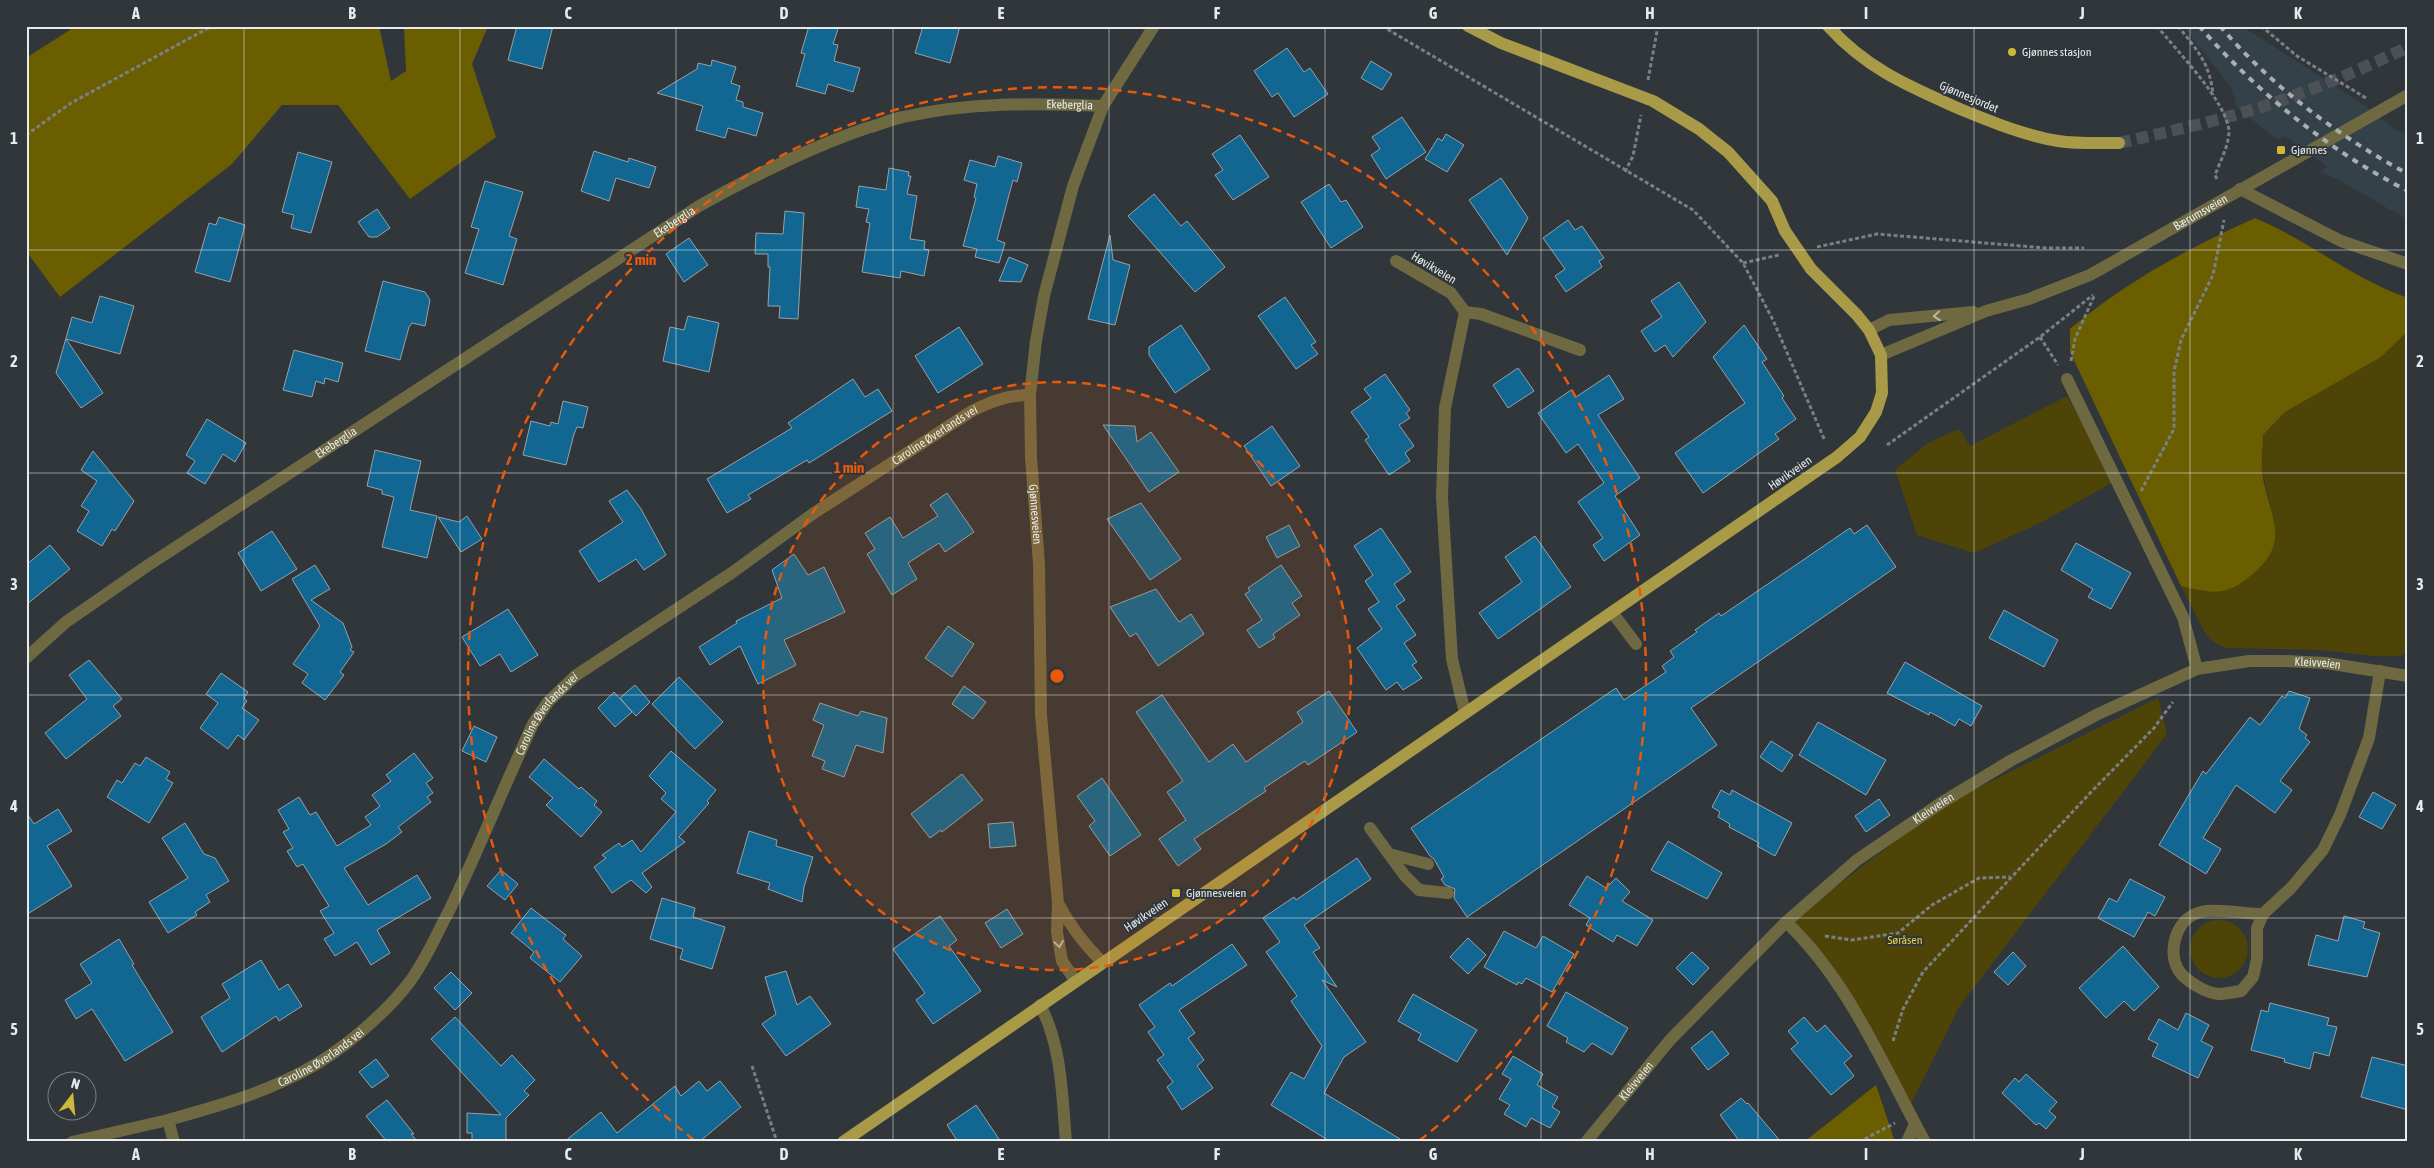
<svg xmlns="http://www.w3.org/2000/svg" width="2434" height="1168" font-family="'Asap Condensed',sans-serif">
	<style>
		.built { fill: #344149 }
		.green { fill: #4e4407 }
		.forest { fill: #6b5e00 }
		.building { fill: #116791; stroke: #99a1a6 }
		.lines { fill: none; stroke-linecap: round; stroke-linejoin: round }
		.major-tunnel { stroke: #4b5155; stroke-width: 12; stroke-dasharray: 12 6; stroke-linecap: butt }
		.path { stroke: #7a8083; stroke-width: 3; stroke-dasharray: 4 2.5; stroke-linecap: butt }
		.minor { stroke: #6f6942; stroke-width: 12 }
		.major { stroke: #a89a46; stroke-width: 12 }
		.rail { stroke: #a9aeb0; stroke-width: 4; stroke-dasharray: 6 6; stroke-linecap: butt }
		.oneway { stroke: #b7b7a9 }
		.grid { fill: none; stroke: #e7ebed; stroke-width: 1; stroke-opacity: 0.55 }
		.ring { fill: none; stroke: #e8590c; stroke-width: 2.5; stroke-dasharray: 9 6 }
		.poi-dot { fill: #cdb938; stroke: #30363a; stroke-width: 2 }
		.labels { text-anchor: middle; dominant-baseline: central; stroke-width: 4; stroke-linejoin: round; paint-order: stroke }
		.poi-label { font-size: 12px; fill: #e7ebed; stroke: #30363a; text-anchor: start }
		.street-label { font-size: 12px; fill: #e7ebed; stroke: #30363a }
		.park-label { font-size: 12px; fill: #e5cf42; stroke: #30363a }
		.centre { fill: #e8590c; stroke: #30363a; stroke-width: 2.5 }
		.ring-label { font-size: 15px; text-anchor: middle; font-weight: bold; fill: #e8590c; stroke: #30363a; stroke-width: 4; stroke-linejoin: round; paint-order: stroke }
		.neatline { fill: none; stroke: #e7ebed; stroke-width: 2 }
		.grid-label { font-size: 16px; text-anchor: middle; font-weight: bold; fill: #e7ebed }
	</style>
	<rect width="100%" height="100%" fill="#30363a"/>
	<!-- built -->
	<path class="built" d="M2183,26H2242L2357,100L2396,130L2408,135V220L2337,179L2320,172L2327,166L2285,136L2277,139L2237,108L2232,89Z"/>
	<!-- green -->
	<path class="green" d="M2408,331V652L2400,656H2373L2320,650L2226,648L2215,643L2205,633L2181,586L2207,592L2275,524L2262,472L2263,435L2285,412L2381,357Z
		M2067,396L2115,481L2042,522L1974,553L1917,535L1895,470L1928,443L1959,429L1970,446Z
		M2158,698L2167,734L1959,1007L1909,1108L1793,919L1942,806Z
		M2190 949a29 29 0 1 1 58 0a29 29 0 1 1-58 0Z"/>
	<!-- forest -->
	<path class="forest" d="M76,26H379L391,81L406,71L404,26H488L472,64L496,137L410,199L338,105H282L232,164L60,297L26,251V58Z
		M2255,218C2308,240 2353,279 2408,298V331L2381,357L2285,412L2263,435C2263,447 2261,461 2262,473C2269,517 2294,542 2249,577C2225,597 2210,593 2181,586L2070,352V329C2125,282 2189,248 2255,218Z
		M1876,1085L1895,1142H1804Z"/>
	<!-- building -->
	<path class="building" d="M517,26H553L542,69L508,60Z
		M809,26H839L833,44L838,45L834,61L860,68L853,92L828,84L825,94L796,86L805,54L801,53Z
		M923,26H960L950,63L915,53Z
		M1287,48L1304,72L1310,68L1328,94L1294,117L1278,93L1272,97L1254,71Z
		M712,60L736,67L731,83L740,86L736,100L743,102V107L763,113L756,136L728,128L725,138L696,130L703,106L657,93L697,69L698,63L711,66Z
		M1371,61L1392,74L1382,90L1361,78Z
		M1402,117L1426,152L1386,179L1371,155L1380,149L1372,137Z
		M1446,134L1464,145L1447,172L1425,159L1438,138L1442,141Z
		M1240,135L1269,177L1233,200L1215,175L1223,170L1212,154Z
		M594,151L628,162L629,158L656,167L649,188L616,178L609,201L581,191Z
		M298,152L332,162L311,233L291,228L294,215L282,212Z
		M998,156L1022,163L1017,182L1013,180L997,240L1005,243L999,263L975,257L977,249L963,246L976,198L974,197L977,184L964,180L970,160L995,167Z
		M889,168L909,172L908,176H911L907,194L917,196L910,239L925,241L924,249L929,250L924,276L901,271L900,278L862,272L870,223L866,222L869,209L856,207L859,186L886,190Z
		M1501,178L1528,218L1507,255L1469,200Z
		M485,181L523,192L509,236L517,239L503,285L465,273L479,229L471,227Z
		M1329,184L1341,202L1346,200L1363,227L1331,248L1301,202Z
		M1154,194L1181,226L1187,221L1225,267L1195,292L1128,216Z
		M377,209L390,228L377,237H369L358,222Z
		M785,211L804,213L798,319L779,318L780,306H768L770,267H768V254H755L756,233L783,234Z
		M219,217L245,225L230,282L195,272L209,223L216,225Z
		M1568,220L1575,230L1582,226L1604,258L1599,261L1602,267L1566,292L1555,276L1565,269L1543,238Z
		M1110,235L1113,260L1130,265L1115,325L1088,319Z
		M689,238L708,265L684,282L666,254Z
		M1009,257L1028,265L1021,282L999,281Z
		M383,281L425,292L430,300L425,326L412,323L409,327L400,360L365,351Z
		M1679,282L1706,322L1673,357L1665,345L1655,352L1641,331L1662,317L1651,301Z
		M100,296L134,306L120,354L66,339L103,393L81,408L56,373L72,317L92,323Z
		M1285,297L1316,342L1311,345L1318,354L1296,369L1258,316Z
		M688,316L719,323L709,372L663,361L670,327L684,330Z
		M1181,325L1210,369L1175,393L1149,355V347Z
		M1744,325L1767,359L1762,362L1784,396L1782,398L1796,419L1775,434L1779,439L1703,493L1675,453L1745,403L1713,357Z
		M959,327L983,364L938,393L915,356Z
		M294,350L343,363L338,382L325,378L324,384L316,381L312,397L283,390Z
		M1518,368L1534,391L1508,408L1493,385Z
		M1385,374L1410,410L1406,413L1410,418L1399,425L1414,446L1405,453L1410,461L1389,475L1365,440L1369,437L1351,412L1371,398L1364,389Z
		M1609,375L1624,399L1598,415L1640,478L1615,496L1640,535L1604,561L1593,545L1603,538L1578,502L1604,483L1578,444L1566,453L1538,413L1571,390L1576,397Z
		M853,379L865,397L878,389L892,411L809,463L807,460L748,495L751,499L727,513L707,479L792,428L788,423Z
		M563,401L588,407L583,428L577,427L574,434L566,465L523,455L531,421L550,426L551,422L558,424Z
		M207,419L246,443L235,462L223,454L205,484L187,473L195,461L186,455Z
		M1103,425L1135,426L1137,442L1151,432L1179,472L1149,492Z
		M1272,426L1300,466L1271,486L1244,446Z
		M375,450L421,461L410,510L437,516L427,558L382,547L394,497L382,494V490L367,486Z
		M93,451L134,501L115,531L112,529L102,546L77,531L89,511L81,506L97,481L81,470Z
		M627,490L641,509L666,555L644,570L636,559L599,582L579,551L623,522L609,501Z
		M947,493L974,532L945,552L939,543L908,563L917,579L892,595L867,554L875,549L865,533L890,517L903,538L938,516L930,505Z
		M1141,503L1181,559L1150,580L1107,519Z
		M467,516L482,539L461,552L438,517L459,522Z
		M1289,525L1300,546L1277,558L1266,537Z
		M1867,525L1896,567L1691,708L1717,745L1467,917L1454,898L1455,889L1445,885L1441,879L1444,877L1434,859L1430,856L1411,828L1616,688L1624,700L1666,672L1662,666L1674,657L1670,651L1697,632L1695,630L1719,613L1721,616L1850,528L1854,534Z
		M1381,528L1411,572L1394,584L1405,600L1396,606L1416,635L1404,643L1417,662L1412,665L1422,678L1403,690L1397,682L1386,690L1357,648L1382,629L1368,609L1379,602L1365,581L1373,575L1354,546Z
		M272,531L297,569L261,591L238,553Z
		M1535,536L1571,587L1498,639L1479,613L1522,582L1505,557Z
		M2076,543L2131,573L2111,609L2088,597L2093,589L2061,570Z
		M50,545L70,569L26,605V565Z
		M794,554L808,575L824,567L845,612L784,640L796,665L758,684L740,646L710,665L699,647L737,623L736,621L782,598L772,570Z
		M315,565L330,589L311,600L343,623L352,647L350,650L354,652L340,672L344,675L325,700L302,683L308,674L293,664L320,626L292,579Z
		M1281,565L1302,596L1292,603L1300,615L1273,634L1275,638L1259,648L1247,630L1262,620L1245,594L1250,591L1248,588Z
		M1156,589L1179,622L1191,614L1204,634L1158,666L1136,633L1130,637L1110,607Z
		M508,609L538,655L511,672L500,654L480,666L462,637Z
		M2004,610L2058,640L2044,667L1989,638Z
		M948,626L974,644L952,677L925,658Z
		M89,660L122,699L113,706L121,716L66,759L45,733L87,699L69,675Z
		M1905,662L1982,706L1971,726L1959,719L1955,726L1930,712L1929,715L1887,693Z
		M221,673L248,692L244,698L247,701L242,708L259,720L244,740L238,735L228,749L200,728L218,703L206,694Z
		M679,677L723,722L695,749L652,704Z
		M635,685L650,702L636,716L620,698Z
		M964,686L986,702L973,719L952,704Z
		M1329,691L1357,732L1308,765L1305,761L1264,788L1266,791L1194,839L1201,849L1178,866L1159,839L1186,820L1167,792L1183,781L1136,712L1162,695L1209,762L1233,744L1246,762L1303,722L1297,712Z
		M2289,691L2310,698L2299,729L2307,735L2305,738L2310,742L2280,781L2292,790L2275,813L2236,785L2203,838L2221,849L2206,874L2159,845L2203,771L2206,774L2250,717L2260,725L2282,696L2285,698Z
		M614,692L632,712L615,727L598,708Z
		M820,703L858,716L861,711L887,718L883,753L856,745L844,777L822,769L825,761L812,756L824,725L813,720Z
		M1818,722L1886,760L1866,795L1799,755Z
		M474,726L497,737L486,762L462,751Z
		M1771,741L1793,755L1782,772L1760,757Z
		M671,751L716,790L707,801L709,803L679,837L685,842L642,873L652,887L646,893L631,880L612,893L594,867L606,858L602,855L619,843L622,847L632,840L641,852L676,812L661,799L666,793L649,776Z
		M414,753L433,778L426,783L433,793L427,797L431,802L398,827L402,832L386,844L344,868L368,905L417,875L431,898L377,930L390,953L371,965L357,942L335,956L324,939L334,933L320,911L329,906L303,864L297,867L287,851L293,848L283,832L289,829L278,810L299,797L310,815L316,812L337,846L371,825L365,817L380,806L372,795L391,781L386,775Z
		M146,757L170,772L166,779L173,783L149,823L107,797L117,780L122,783L135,763L140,766Z
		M544,759L579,789L581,787L597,801L594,805L602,812L581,837L546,805L553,798L529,777Z
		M962,774L983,800L942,832L941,830L930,838L911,814Z
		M1102,778L1141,835L1110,856L1089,826L1095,821L1077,796Z
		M1721,790L1730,795L1732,790L1792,823L1775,856L1757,846L1759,843L1729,827L1730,824L1718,817L1720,812L1712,807Z
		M2373,792L2396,805L2382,829L2359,817Z
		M1879,799L1890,815L1866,832L1855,816Z
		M58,809L72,831L47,846L72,886L26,915V812L34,824Z
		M1013,822L1016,846L990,848L988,824Z
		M185,823L204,854L215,858L229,881L206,895L210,902L195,912L197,915L168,933L149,902L188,878L162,838Z
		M749,831L777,840L776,846L813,857L804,887L802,902L768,889L770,883L737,873Z
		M1668,841L1722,873L1707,899L1651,870Z
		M1357,858L1371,879L1304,925L1320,948L1313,952L1337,987L1322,980L1366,1042L1344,1057L1324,1093L1405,1142H1331L1271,1105L1291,1072L1304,1079L1322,1046L1291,1001L1297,996L1266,952L1280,942L1263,918L1294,897L1296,900Z
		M501,870L518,884L505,900L487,886Z
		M1587,876L1606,888L1616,878L1630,892L1622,901L1653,920L1637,946L1617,935L1613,942L1598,933L1586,925L1590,918L1569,905Z
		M2130,879L2165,897L2155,916L2148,912L2134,937L2098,918L2109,898L2117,902Z
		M662,898L695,908L693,917L725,927L712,969L680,959L683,949L650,939Z
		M531,908L566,935L563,939L582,956L560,982L530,958L534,952L511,933Z
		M1007,909L1023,934L1001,948L985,923Z
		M940,916L957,940L949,946L981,991L933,1024L916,1000L925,993L893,949Z
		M2344,916L2365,922L2363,928L2380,933L2367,977L2308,965L2316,935L2338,941Z
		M1504,931L1536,948L1543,936L1574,954L1552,992L1526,978L1522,984L1518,982L1517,985L1484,967Z
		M1468,938L1486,955L1468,974L1450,957Z
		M119,939L134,964L132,965L173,1032L125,1061L92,1009L76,1019L65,1000L92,983L80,964Z
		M1232,944L1247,965L1179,1010L1195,1033L1188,1038L1204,1060L1197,1066L1213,1088L1182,1110L1167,1087L1173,1082L1157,1060L1164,1055L1148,1032L1155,1027L1139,1005L1170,983L1172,986Z
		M2123,946L2159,987L2134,1011L2124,1001L2106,1018L2079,988Z
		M1692,952L1709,968L1693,985L1676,968Z
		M2013,952L2026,966L2008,985L1994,972Z
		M261,960L279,990L288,984L302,1006L279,1021L276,1016L222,1052L201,1017L230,998L222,984Z
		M786,971L797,1005L810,996L831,1024L786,1056L762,1024L776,1014L765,977Z
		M451,972L472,993L455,1010L434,988Z
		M1566,992L1628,1028L1612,1055L1592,1043L1584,1052L1566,1042L1568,1038L1547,1026Z
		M1413,994L1477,1030L1457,1062L1418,1040L1421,1034L1398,1021Z
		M2270,1003L2329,1018L2327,1025L2337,1027L2329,1056L2314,1052L2310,1069L2284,1062L2285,1059L2251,1050L2261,1010L2268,1012Z
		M2186,1013L2209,1025L2201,1041L2213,1047L2198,1078L2152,1056L2158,1044L2148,1039L2159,1019L2178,1030Z
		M455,1017L501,1066L512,1055L535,1080L524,1091L529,1095L506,1118V1142H472V1133H467V1113L501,1115L431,1039Z
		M1804,1017L1817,1032L1825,1025L1852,1056L1844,1063L1854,1076L1831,1095L1791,1049L1798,1043L1788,1031Z
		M1712,1031L1729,1054L1708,1070L1691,1048Z
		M1513,1056L1543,1074L1537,1085L1558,1097L1552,1107L1560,1112L1550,1128L1531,1118L1526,1127L1504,1114L1510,1105L1499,1099L1511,1079L1502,1074Z
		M2372,1057L2408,1066V1110L2361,1097Z
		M376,1059L389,1076L372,1088L359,1072Z
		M2026,1074L2057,1102L2049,1111L2056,1117L2046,1129L2039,1123L2036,1125L2002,1093L2015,1078L2019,1082Z
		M699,1081L707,1091L720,1081L741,1107L699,1142H564L601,1112L617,1133L675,1086L681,1096Z
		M1741,1098L1747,1104L1748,1103L1781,1142H1740L1720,1115Z
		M387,1100L414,1134H411L418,1142H387L366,1116Z
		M976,1105L1001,1142H958L947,1125Z"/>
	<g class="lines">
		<!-- major-tunnel -->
		<path class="major-tunnel" d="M2119,143C2171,131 2223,120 2274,103C2320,87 2364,68 2408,47"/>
		<!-- path -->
		<path class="path" d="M1382,26L1693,210L1743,263L1773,320L1825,441
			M2157,26C2176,50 2227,102 2229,131C2229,145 2220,162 2215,175L2218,181
			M2178,26C2197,50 2210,63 2213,95
			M2261,26L2297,56L2366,98
			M1648,80L1658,26
			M26,135L71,103L212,26
			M1625,172L1633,156L1641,115
			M1817,247L1877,234L2046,248H2084
			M1743,263L1779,255
			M2040,337L2058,365
			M2071,361L2075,339L2095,294
			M1887,445L2040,337L2093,295
			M2141,491L2174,429V372L2181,340L2213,275L2224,220
			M1825,936L1852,940L1898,933L1932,905L1979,878L2010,877
			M1893,1041L1903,1009L1923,972L2092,791L2154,728L2173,702
			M752,1066L777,1142
			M1859,1142L1895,1123"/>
		<!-- minor -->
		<g class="minor">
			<path d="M1103,106L1154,26"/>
			<path d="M2240,189L2341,241L2408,264"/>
			<path d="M1396,261L1451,293L1465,312L1445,408L1442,497L1452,659L1465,713"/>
			<path d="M1465,312L1481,314L1580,350"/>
			<path d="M1869,330L1889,320L1973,312"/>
			<path id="s1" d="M1881,355L1986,311L2029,299L2090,275L2408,95"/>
			<path d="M2067,379L2183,617L2197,669"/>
			<path d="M1612,612L1636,644"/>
			<path id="s2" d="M26,658L66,622L147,566L699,206C753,176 808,148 867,128C879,125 891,119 903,117C969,102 1036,103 1103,106L1073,186L1044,296L1036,341L1030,395L1031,457L1039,564L1041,715L1058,903L1057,932L1062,961L1075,980"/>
			<path d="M1370,828L1405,876L1419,890L1448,893"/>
			<path d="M1389,854L1428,864"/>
			<path d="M1058,903C1070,926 1084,944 1102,962"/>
			<path d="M2263,914C2245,914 2217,908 2201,912C2177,917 2166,951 2179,971C2186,981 2206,993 2218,994C2225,994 2234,992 2241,991L2253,977L2257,959V928L2263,914L2291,888L2323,850L2340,815L2369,738L2380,671"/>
			<path d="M1786,922C1849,981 1884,1068 1925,1142"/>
			<path d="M1040,1005C1062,1046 1062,1096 1066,1142"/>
			<path d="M72,1142L168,1120"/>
			<path id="s3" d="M174,1142L168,1120C215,1107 261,1094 304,1071C339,1053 384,1015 408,984C425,962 436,935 449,911C479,849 504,786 533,724L548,702L575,676L733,572L814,513L972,411C992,401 1008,395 1030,395"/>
			<path id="s4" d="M1586,1142L1670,1040L1786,922L1857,860L1941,803L2010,761L2098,714L2197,669L2249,661H2284L2326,663L2408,676"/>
			<path d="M1907,1142L1915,1124"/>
		</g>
		<!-- major -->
		<path class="major" d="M1828,26C1867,69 1908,86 1960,109C1992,122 2023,135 2058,141C2078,144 2098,143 2119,143
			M843,1142L1837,457L1860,437L1876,412L1882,393L1881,355L1869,330L1857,315L1811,269L1785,231L1772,201L1728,152L1699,129L1653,101L1501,43L1468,26"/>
		<!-- rail -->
		<path class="rail" d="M2199,26C2258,93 2329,151 2408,191
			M2220,26C2271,86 2338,136 2408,174"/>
	</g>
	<!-- one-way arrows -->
	<defs><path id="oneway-chevron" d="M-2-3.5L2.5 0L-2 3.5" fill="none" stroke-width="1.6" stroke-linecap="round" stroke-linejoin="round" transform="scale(1.25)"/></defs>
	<g class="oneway">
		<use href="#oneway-chevron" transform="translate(1937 316) rotate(174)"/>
		<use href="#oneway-chevron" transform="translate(1059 944) rotate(81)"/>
	</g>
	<!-- grid -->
	<path class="grid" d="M244,26V1142M460,26V1142M676,26V1142M893,26V1142M1109,26V1142M1325,26V1142M1541,26V1142M1758,26V1142M1974,26V1142M2190,26V1142M26,250H2408M26,473H2408M26,695H2408M26,918H2408"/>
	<!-- distance rings -->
	<circle cx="1057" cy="676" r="294" fill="#e8590c" fill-opacity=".12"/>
	<g class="ring">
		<circle cx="1057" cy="676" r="294"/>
		<path d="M694 1140A589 589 0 1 1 1420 1140"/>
	</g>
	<!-- markers -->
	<g class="poi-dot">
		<circle cx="2012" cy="52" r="5"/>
		<rect x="2276" y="145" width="10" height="10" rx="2.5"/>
		<rect x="1171" y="888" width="10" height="10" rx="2.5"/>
	</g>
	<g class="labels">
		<!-- poi labels -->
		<g class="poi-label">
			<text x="2022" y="52">Gjønnes stasjon</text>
			<text x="2291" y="150">Gjønnes</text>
			<text x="1186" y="893">Gjønnesveien</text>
		</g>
		<!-- street labels -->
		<g class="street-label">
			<text transform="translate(1969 97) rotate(23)">Gjønnesjordet</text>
			<text stroke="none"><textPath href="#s2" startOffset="1202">Ekeberglia</textPath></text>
			<text stroke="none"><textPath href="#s1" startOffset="351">Bærumsveien</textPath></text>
			<text stroke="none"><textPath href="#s2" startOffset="782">Ekeberglia</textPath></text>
			<text transform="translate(1434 268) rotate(31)">Høvikveien</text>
			<text stroke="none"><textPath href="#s3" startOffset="1090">Caroline Øverlands vei</textPath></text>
			<text stroke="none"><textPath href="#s2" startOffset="378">Ekeberglia</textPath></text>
			<text transform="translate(1790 473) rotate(-35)">Høvikveien</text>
			<text stroke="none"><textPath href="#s2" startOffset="1654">Gjønnesveien</textPath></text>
			<text stroke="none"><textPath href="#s4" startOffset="904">Kleivveien</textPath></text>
			<text stroke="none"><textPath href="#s3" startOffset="609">Caroline Øverlands vei</textPath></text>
			<text stroke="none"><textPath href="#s4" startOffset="484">Kleivveien</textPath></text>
			<text transform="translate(1146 915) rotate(-34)">Høvikveien</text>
			<text stroke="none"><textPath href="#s3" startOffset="189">Caroline Øverlands vei</textPath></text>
			<text stroke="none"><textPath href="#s4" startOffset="79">Kleivveien</textPath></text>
		</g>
		<!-- park labels -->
		<g class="park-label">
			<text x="1905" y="940">Søråsen</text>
		</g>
	</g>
	<circle cx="1057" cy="676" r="8" class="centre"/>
	<g class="ring-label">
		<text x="641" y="265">2 min</text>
		<text x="849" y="473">1 min</text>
	</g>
	<!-- border -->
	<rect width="2434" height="1168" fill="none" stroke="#30363a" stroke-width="55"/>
	<!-- north arrow -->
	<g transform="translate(72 1096) rotate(16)"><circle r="24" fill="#30363a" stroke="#797e82"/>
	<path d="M0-4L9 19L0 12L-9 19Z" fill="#cdb938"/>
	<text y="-8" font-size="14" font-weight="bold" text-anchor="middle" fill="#e7ebed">N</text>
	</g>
	<rect x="28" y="28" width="2378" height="1112" class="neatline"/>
	<g class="grid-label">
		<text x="136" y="19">A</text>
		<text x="352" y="19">B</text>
		<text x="568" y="19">C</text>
		<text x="784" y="19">D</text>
		<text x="1001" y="19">E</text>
		<text x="1217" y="19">F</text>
		<text x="1433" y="19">G</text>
		<text x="1650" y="19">H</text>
		<text x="1866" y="19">I</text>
		<text x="2082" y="19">J</text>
		<text x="2298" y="19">K</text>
		<text x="14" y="144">1</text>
		<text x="2420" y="144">1</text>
		<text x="14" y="367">2</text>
		<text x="2420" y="367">2</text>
		<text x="14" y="590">3</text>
		<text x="2420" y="590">3</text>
		<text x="14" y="812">4</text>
		<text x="2420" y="812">4</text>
		<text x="14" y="1035">5</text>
		<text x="2420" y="1035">5</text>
		<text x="136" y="1160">A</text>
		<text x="352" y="1160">B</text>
		<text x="568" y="1160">C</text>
		<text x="784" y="1160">D</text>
		<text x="1001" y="1160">E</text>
		<text x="1217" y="1160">F</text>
		<text x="1433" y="1160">G</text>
		<text x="1650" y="1160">H</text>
		<text x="1866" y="1160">I</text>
		<text x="2082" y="1160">J</text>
		<text x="2298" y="1160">K</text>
	</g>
</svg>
